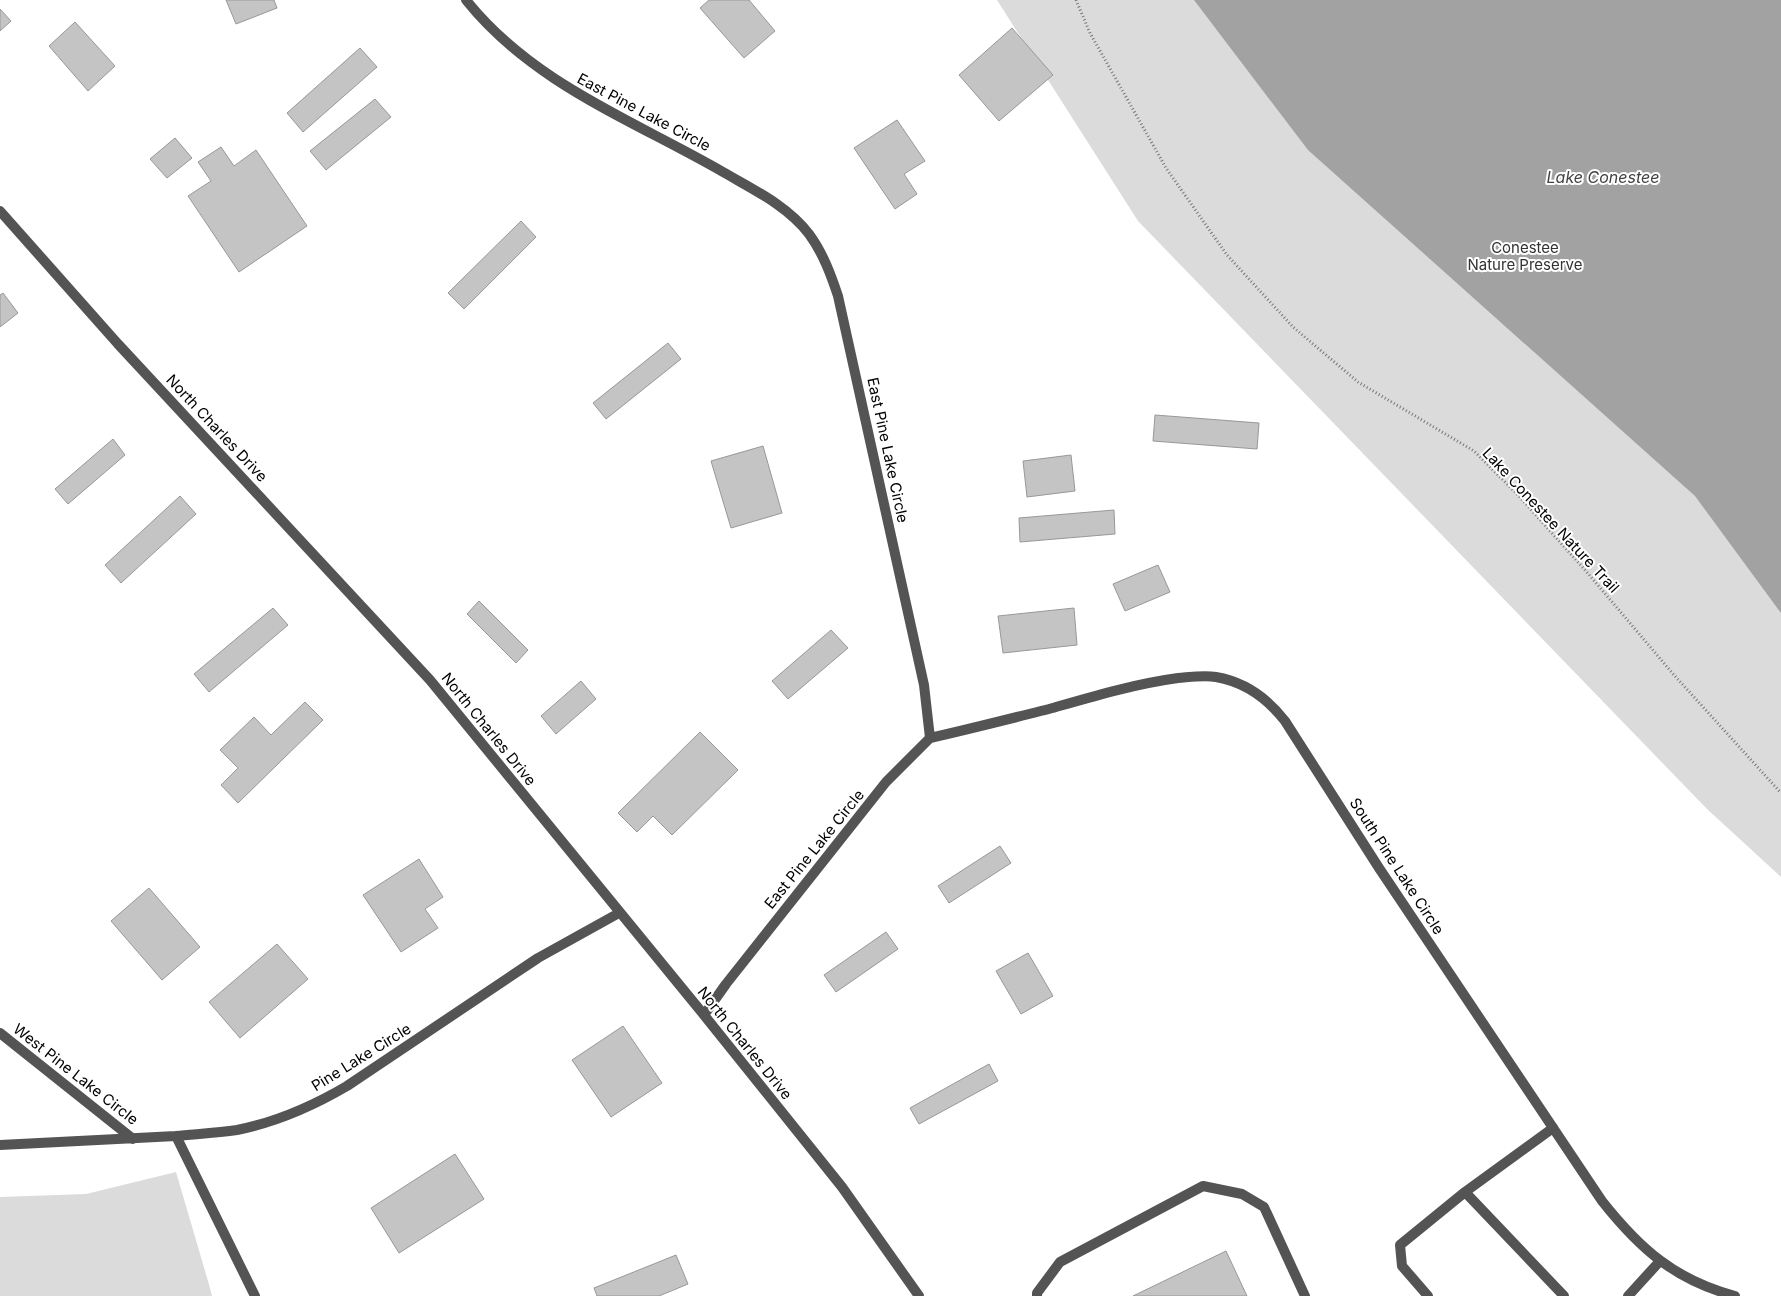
<svg xmlns="http://www.w3.org/2000/svg" width="1781" height="1296" font-family="Inter,sans-serif">
	<style>
		.green { fill: #dbdbdb }
		.water { fill: #a2a2a2 }
		.building { fill: #c4c4c4; stroke: #989898 }
		.lines { fill: none; stroke-linecap: round; stroke-linejoin: round }
		.path { stroke: #767676; stroke-width: 3; stroke-dasharray: 1 2.5; stroke-linecap: butt }
		.service { stroke: #545454; stroke-width: 10 }
		.minor { stroke: #545454; stroke-width: 10 }
		.labels { text-anchor: middle; dominant-baseline: central; stroke-width: 4; stroke-linejoin: round; paint-order: stroke }
		.street-label { font-size: 15px; fill: #000; stroke: #fff }
		.park-label { font-size: 15px; fill: #323232; stroke: #fff }
		.water-label { font-size: 16px; font-style: italic; fill: #434343; stroke: #fff }
	</style>
	<rect width="100%" height="100%" fill="#fff"/>
	<!-- green -->
	<path class="green" d="M997,0H1781V877L1707,809L1138,221Z
		M176,1172L208,1281L212,1296H0V1197L86,1194Z"/>
	<!-- water -->
	<path class="water" d="M1194,0H1781V613L1695,496L1308,150Z"/>
	<!-- building -->
	<path class="building" d="M226,0H274L277,8L236,24Z
		M709,0H749L775,31L744,58L700,8Z
		M0,9L11,21L0,31Z
		M75,22L115,66L88,91L49,46Z
		M1012,28L1053,75L999,121L959,75Z
		M360,48L377,67L303,132L287,113Z
		M375,99L391,117L326,170L310,151Z
		M897,120L925,161L904,174L917,194L895,209L854,148Z
		M175,138L192,158L167,178L150,159Z
		M221,147L234,166L256,150L307,226L239,272L188,196L211,181L198,162Z
		M521,221L536,237L464,309L448,293Z
		M3,293L18,313L0,327V295Z
		M668,343L681,359L606,419L593,403Z
		M1155,415L1259,423L1257,449L1153,441Z
		M113,439L125,455L68,504L55,489Z
		M763,446L782,513L731,528L711,461Z
		M1071,455L1075,491L1027,497L1023,461Z
		M180,496L196,514L121,583L105,565Z
		M1114,510L1115,534L1020,542L1019,518Z
		M1158,565L1170,592L1125,611L1113,584Z
		M479,601L528,650L516,663L467,614Z
		M273,608L288,625L209,692L194,674Z
		M1074,608L1077,645L1003,653L998,616Z
		M831,630L848,648L788,699L772,681Z
		M581,681L596,699L556,734L541,716Z
		M305,702L323,720L238,803L221,785L238,768L220,750L254,717L271,735Z
		M700,732L738,770L672,835L653,816L637,832L618,813Z
		M1000,846L1011,863L949,903L938,886Z
		M419,859L443,897L425,909L438,928L401,952L363,895Z
		M149,888L200,947L162,980L111,921Z
		M886,932L898,949L836,992L824,975Z
		M277,944L308,979L240,1038L209,1002Z
		M1028,953L1053,996L1021,1014L996,971Z
		M623,1026L662,1083L611,1117L572,1060Z
		M989,1064L998,1081L919,1124L910,1108Z
		M455,1154L484,1199L399,1253L371,1208Z
		M1226,1251L1247,1296H1133Z
		M676,1255L688,1284L659,1296H597L594,1288Z"/>
	<g class="lines">
		<!-- path -->
		<path class="path" d="M1076,0L1090,33L1166,168L1227,255L1293,327L1358,382L1474,451L1517,494L1585,570L1674,675L1781,793"/>
		<!-- service -->
		<path class="service" d="M1465,1192L1564,1296
			M1037,1296V1293L1060,1262L1203,1186L1242,1194L1264,1207L1305,1296
			M1428,1296L1402,1266L1400,1245L1465,1192L1553,1128
			M1628,1296L1660,1261"/>
		<!-- minor -->
		<path class="minor" d="M466,0C533,84 633,120 723,172C754,190 788,206 809,234C823,253 831,275 838,296L924,685L930,738L886,782L726,984L704,1015
			M0,211L118,344L430,680L704,1015L842,1187L919,1296
			M930,738C970,729 1009,719 1049,709C1091,697 1134,684 1178,678C1191,677 1204,675 1216,677C1245,682 1268,699 1285,721L1379,868L1602,1201C1640,1249 1675,1280 1735,1296
			M0,1033L133,1139
			M0,1145L176,1136
			M255,1296L176,1136C196,1134 217,1133 237,1130C277,1122 313,1106 347,1086L538,958L619,913"/>
	</g>
	<g class="labels">
		<!-- street labels -->
		<g class="street-label">
			<text transform="translate(644 112) rotate(28)">East Pine Lake Circle</text>
			<text transform="translate(217 428) rotate(47)">North Charles Drive</text>
			<text transform="translate(888 450) rotate(78)">East Pine Lake Circle</text>
			<text transform="translate(1551 520) rotate(47)">Lake Conestee Nature Trail</text>
			<text transform="translate(489 729) rotate(51)">North Charles Drive</text>
			<text transform="translate(814 849) rotate(-51)">East Pine Lake Circle</text>
			<text transform="translate(1397 866) rotate(57)">South Pine Lake Circle</text>
			<text transform="translate(745 1043) rotate(51)">North Charles Drive</text>
			<text transform="translate(361 1057) rotate(-32)">Pine Lake Circle</text>
			<text transform="translate(76 1074) rotate(38)">West Pine Lake Circle</text>
		</g>
		<!-- park labels -->
		<g class="park-label">
			<text x="1525" y="247">Conestee<tspan x="1525" dy="17">Nature Preserve</tspan></text>
		</g>
		<!-- water labels -->
		<g class="water-label">
			<text x="1603" y="177">Lake Conestee</text>
		</g>
	</g>
</svg>
